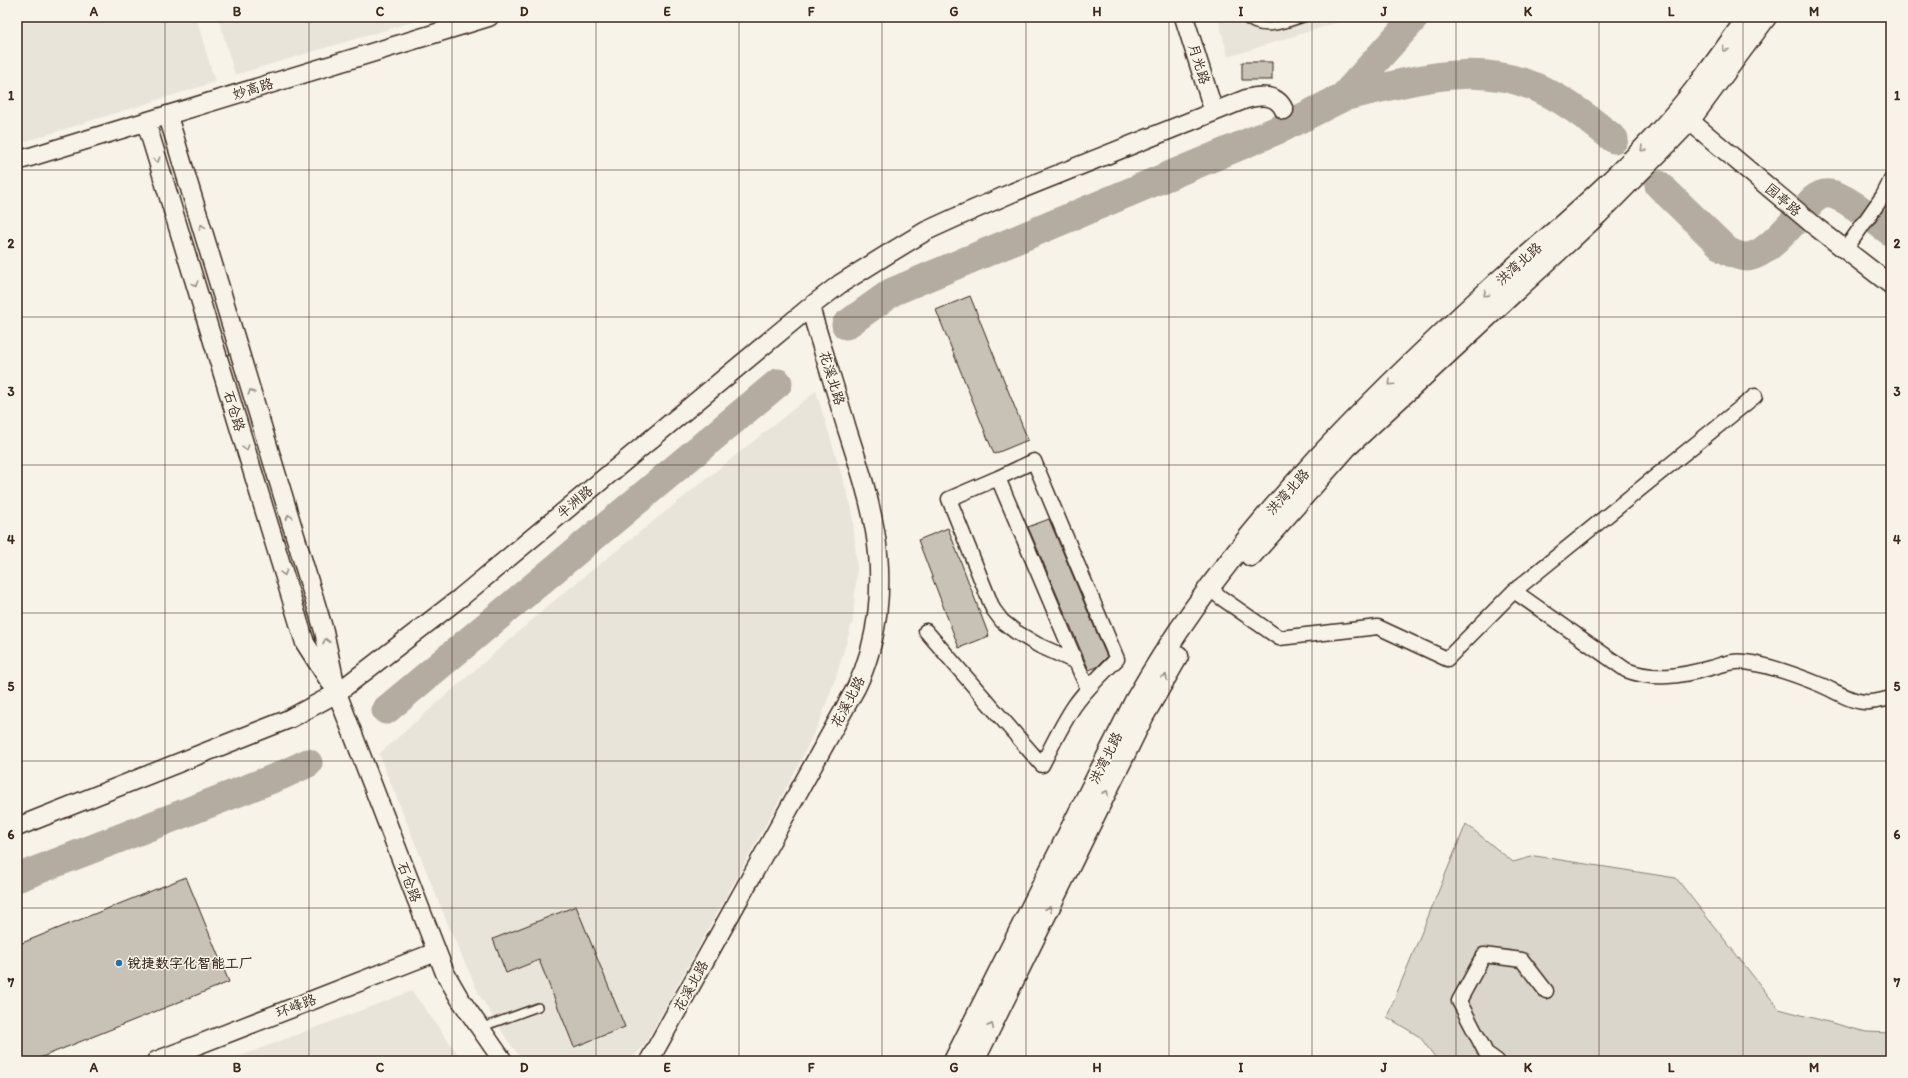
<svg xmlns="http://www.w3.org/2000/svg" width="1908" height="1078" font-family="Itim,'LXGW WenKai TC',sans-serif">
	<style>
		.built { fill: #e9e4d9 }
		.green { fill: #dbd6cb; stroke: #8b8074 }
		.lines { fill: none; stroke-linecap: round; stroke-linejoin: round }
		.river { stroke: #b4aca0; stroke-width: 29 }
		.building { fill: #c8c1b6; stroke: #3b2a1e }
		.service-casing { stroke: #3b2a1e; stroke-width: 10 }
		.minor-casing { stroke: #3b2a1e; stroke-width: 17 }
		.tertiary-casing { stroke: #3b2a1e; stroke-width: 21 }
		.secondary-casing { stroke: #3b2a1e; stroke-width: 23 }
		.service { stroke: #f7f3e8; stroke-width: 7 }
		.minor { stroke: #f7f3e8; stroke-width: 14 }
		.tertiary { stroke: #f7f3e8; stroke-width: 18 }
		.secondary { stroke: #f7f3e8; stroke-width: 20 }
		.oneway { stroke: #998e83 }
		.grid { fill: none; stroke: #3b2a1e; stroke-width: 1; stroke-opacity: 0.55 }
		.poi-dot { fill: #1f6fb2; stroke: #f7f3e8; stroke-width: 1.5 }
		.labels { text-anchor: middle; dominant-baseline: central; stroke-width: 3; stroke-linejoin: round; paint-order: stroke }
		.street-label { font-size: 14px; fill: #3b2a1e; stroke: #f7f3e8 }
		.poi-label { font-size: 14px; font-weight: bold; fill: #3b2a1e; stroke: #f7f3e8; text-anchor: start }
		.neatline { fill: none; stroke: #3b2a1e; stroke-width: 1.5 }
		.grid-label { font-size: 13px; text-anchor: middle; font-weight: bold; fill: #3b2a1e }
	</style>
	<rect width="100%" height="100%" fill="#f7f3e8"/>
	<filter id="ink" filterUnits="userSpaceOnUse"><feTurbulence type="fractalNoise" baseFrequency=".025" numOctaves="2"/><feDisplacementMap in="SourceGraphic" scale="8" xChannelSelector="R" yChannelSelector="G"/><feConvolveMatrix kernelMatrix="1 2 1 2 8 2 1 2 1" color-interpolation-filters="sRGB"/></filter>
	<g filter="url(#ink)">
		<!-- built -->
		<path class="built" d="M17,17H196L215,82L17,144Z
			M218,17H429L235,75Z
			M1218,17H1355L1228,57Z
			M816,391L852,509L857,569L853,620L836,677L821,718L797,768L645,1044L630,1061H523L508,1041L480,996L451,932L379,754L555,600Z
			M412,991L463,1061H227Z"/>
		<!-- green -->
		<path class="green" d="M1466,824L1513,862L1535,856L1676,878L1779,1009L1866,1032L1891,1033V1061H1438L1420,1037L1387,1017Z"/>
		<g class="lines">
			<!-- river -->
			<path class="river" d="M1343,97C1415,81 1483,56 1552,95C1574,107 1594,123 1614,139
				M1659,185L1726,250C1733,254 1739,257 1747,257C1768,256 1799,215 1813,200C1818,196 1823,193 1830,194C1844,195 1878,223 1891,232
				M846,325L892,292L1280,129L1343,97L1415,17
				M386,710L778,383
				M17,878L280,776L308,763"/>
		</g>
		<!-- building -->
		<path class="building" d="M1242,62H1272V80H1242Z
			M970,296L1028,440L994,454L936,310Z
			M1049,519L1107,657L1097,667L1089,670L1028,527Z
			M948,528L989,636L959,648L918,540Z
			M186,877L229,982L32,1061H17V945Z
			M576,906L625,1027L574,1047L539,960L506,973L493,939Z"/>
		<g class="lines">
			<defs>
				<path id="service" d="M1243,17C1261,35 1285,24 1306,17
					M480,1028L538,1007"/>
				<path id="minor" d="M1845,250L1883,196L1891,180
					M1210,588L1220,597L1279,638L1378,627L1447,659L1514,591L1755,396
					M1514,591L1626,670C1654,681 1681,676 1710,668C1722,665 1732,660 1745,662C1769,665 1799,676 1821,685C1835,691 1850,701 1864,702C1873,703 1882,700 1891,698
					M926,631L1042,765C1053,744 1062,724 1075,705C1087,688 1102,674 1117,659L1034,461L998,478
					M1076,662L1038,645L1016,632L1002,621L993,609L949,499L998,478L1076,662L1088,689
					M1497,1061L1486,1053L1459,1001L1484,955L1522,960L1546,991"/>
				<path id="tertiary" d="M1184,17L1214,112
					M1678,111L1816,227L1891,285
					M168,116L324,631L337,693L445,973L460,999L503,1061
					M146,122L305,643L330,682
					M17,161L489,17
					M17,827L289,719L337,693L460,598L810,307L840,284L888,254L926,231L959,216L1014,192L1246,99C1261,95 1277,94 1284,110
					M156,1061L436,952
					M649,1061L856,688C879,641 884,583 875,531C869,496 858,463 847,429C835,388 822,348 810,307"/>
				<path id="secondary" d="M1251,556L1347,447L1598,214L1668,143L1689,121L1766,17
					M954,1061L1135,701C1227,539 1364,404 1501,279C1554,232 1609,186 1657,134C1691,98 1719,57 1748,17
					M974,1061L1144,715L1178,656"/>
			</defs>
			<!-- service casing -->
			<use href="#service" class="service-casing"/>
			<!-- minor casing -->
			<use href="#minor" class="minor-casing"/>
			<!-- tertiary casing -->
			<use href="#tertiary" class="tertiary-casing"/>
			<!-- secondary casing -->
			<use href="#secondary" class="secondary-casing"/>
			<!-- service -->
			<use href="#service" class="service"/>
			<!-- minor -->
			<use href="#minor" class="minor"/>
			<!-- tertiary -->
			<use href="#tertiary" class="tertiary"/>
			<!-- secondary -->
			<use href="#secondary" class="secondary"/>
		</g>
		<!-- one-way arrows -->
		<defs><path id="oneway-chevron" d="M-2-3.5L2.5 0L-2 3.5" fill="none" stroke-width="1.6" stroke-linecap="round" stroke-linejoin="round"/></defs>
		<g class="oneway">
			<use href="#oneway-chevron" transform="translate(1725 49) rotate(126)"/>
			<use href="#oneway-chevron" transform="translate(1643 149) rotate(135)"/>
			<use href="#oneway-chevron" transform="translate(157 160) rotate(73)"/>
			<use href="#oneway-chevron" transform="translate(202 227) rotate(-107)"/>
			<use href="#oneway-chevron" transform="translate(195 284) rotate(73)"/>
			<use href="#oneway-chevron" transform="translate(1486 294) rotate(137)"/>
			<use href="#oneway-chevron" transform="translate(1391 383) rotate(137)"/>
			<use href="#oneway-chevron" transform="translate(251 392) rotate(-107)"/>
			<use href="#oneway-chevron" transform="translate(246 448) rotate(73)"/>
			<use href="#oneway-chevron" transform="translate(289 517) rotate(-107)"/>
			<use href="#oneway-chevron" transform="translate(284 573) rotate(73)"/>
			<use href="#oneway-chevron" transform="translate(326 641) rotate(-102)"/>
			<use href="#oneway-chevron" transform="translate(1165 677) rotate(-61)"/>
			<use href="#oneway-chevron" transform="translate(1106 793) rotate(-64)"/>
			<use href="#oneway-chevron" transform="translate(1049 909) rotate(-64)"/>
			<use href="#oneway-chevron" transform="translate(991 1026) rotate(-64)"/>
		</g>
	</g>
	<!-- grid -->
	<path class="grid" d="M165,17V1061M309,17V1061M452,17V1061M596,17V1061M739,17V1061M882,17V1061M1026,17V1061M1169,17V1061M1312,17V1061M1456,17V1061M1599,17V1061M1743,17V1061M17,170H1891M17,317H1891M17,465H1891M17,613H1891M17,761H1891M17,908H1891"/>
	<!-- markers -->
	<circle class="poi-dot" cx="119" cy="963" r="4"/>
	<g class="labels">
		<!-- street labels -->
		<g class="street-label">
			<text transform="translate(1199 64) rotate(73)">月光路</text>
			<text transform="translate(253 89) rotate(-17)">妙高路</text>
			<text transform="translate(1783 200) rotate(40)">园亭路</text>
			<text transform="translate(1519 264) rotate(-42)">洪湾北路</text>
			<text transform="translate(832 378) rotate(73)">花溪北路</text>
			<text transform="translate(234 411) rotate(73)">石仓路</text>
			<text transform="translate(1288 492) rotate(-48)">洪湾北路</text>
			<text transform="translate(575 502) rotate(-40)">半洲路</text>
			<text transform="translate(848 702) rotate(-62)">花溪北路</text>
			<text transform="translate(1106 758) rotate(-63)">洪湾北路</text>
			<text transform="translate(409 882) rotate(69)">石仓路</text>
			<text transform="translate(691 986) rotate(-61)">花溪北路</text>
			<text transform="translate(296 1006) rotate(-21)">环峰路</text>
		</g>
		<!-- poi labels -->
		<g class="poi-label">
			<text x="127" y="963">锐捷数字化智能工厂</text>
		</g>
	</g>
	<!-- margin -->
	<rect width="1908" height="1078" fill="none" stroke="#f7f3e8" stroke-width="44"/>
	<rect x="22" y="22" width="1864" height="1034" class="neatline"/>
	<g class="grid-label">
		<text x="94" y="16">A</text>
		<text x="237" y="16">B</text>
		<text x="380" y="16">C</text>
		<text x="524" y="16">D</text>
		<text x="667" y="16">E</text>
		<text x="811" y="16">F</text>
		<text x="954" y="16">G</text>
		<text x="1097" y="16">H</text>
		<text x="1241" y="16">I</text>
		<text x="1384" y="16">J</text>
		<text x="1528" y="16">K</text>
		<text x="1671" y="16">L</text>
		<text x="1814" y="16">M</text>
		<text x="11" y="100">1</text>
		<text x="1897" y="100">1</text>
		<text x="11" y="248">2</text>
		<text x="1897" y="248">2</text>
		<text x="11" y="396">3</text>
		<text x="1897" y="396">3</text>
		<text x="11" y="544">4</text>
		<text x="1897" y="544">4</text>
		<text x="11" y="691">5</text>
		<text x="1897" y="691">5</text>
		<text x="11" y="839">6</text>
		<text x="1897" y="839">6</text>
		<text x="11" y="987">7</text>
		<text x="1897" y="987">7</text>
		<text x="94" y="1072">A</text>
		<text x="237" y="1072">B</text>
		<text x="380" y="1072">C</text>
		<text x="524" y="1072">D</text>
		<text x="667" y="1072">E</text>
		<text x="811" y="1072">F</text>
		<text x="954" y="1072">G</text>
		<text x="1097" y="1072">H</text>
		<text x="1241" y="1072">I</text>
		<text x="1384" y="1072">J</text>
		<text x="1528" y="1072">K</text>
		<text x="1671" y="1072">L</text>
		<text x="1814" y="1072">M</text>
	</g>
</svg>
